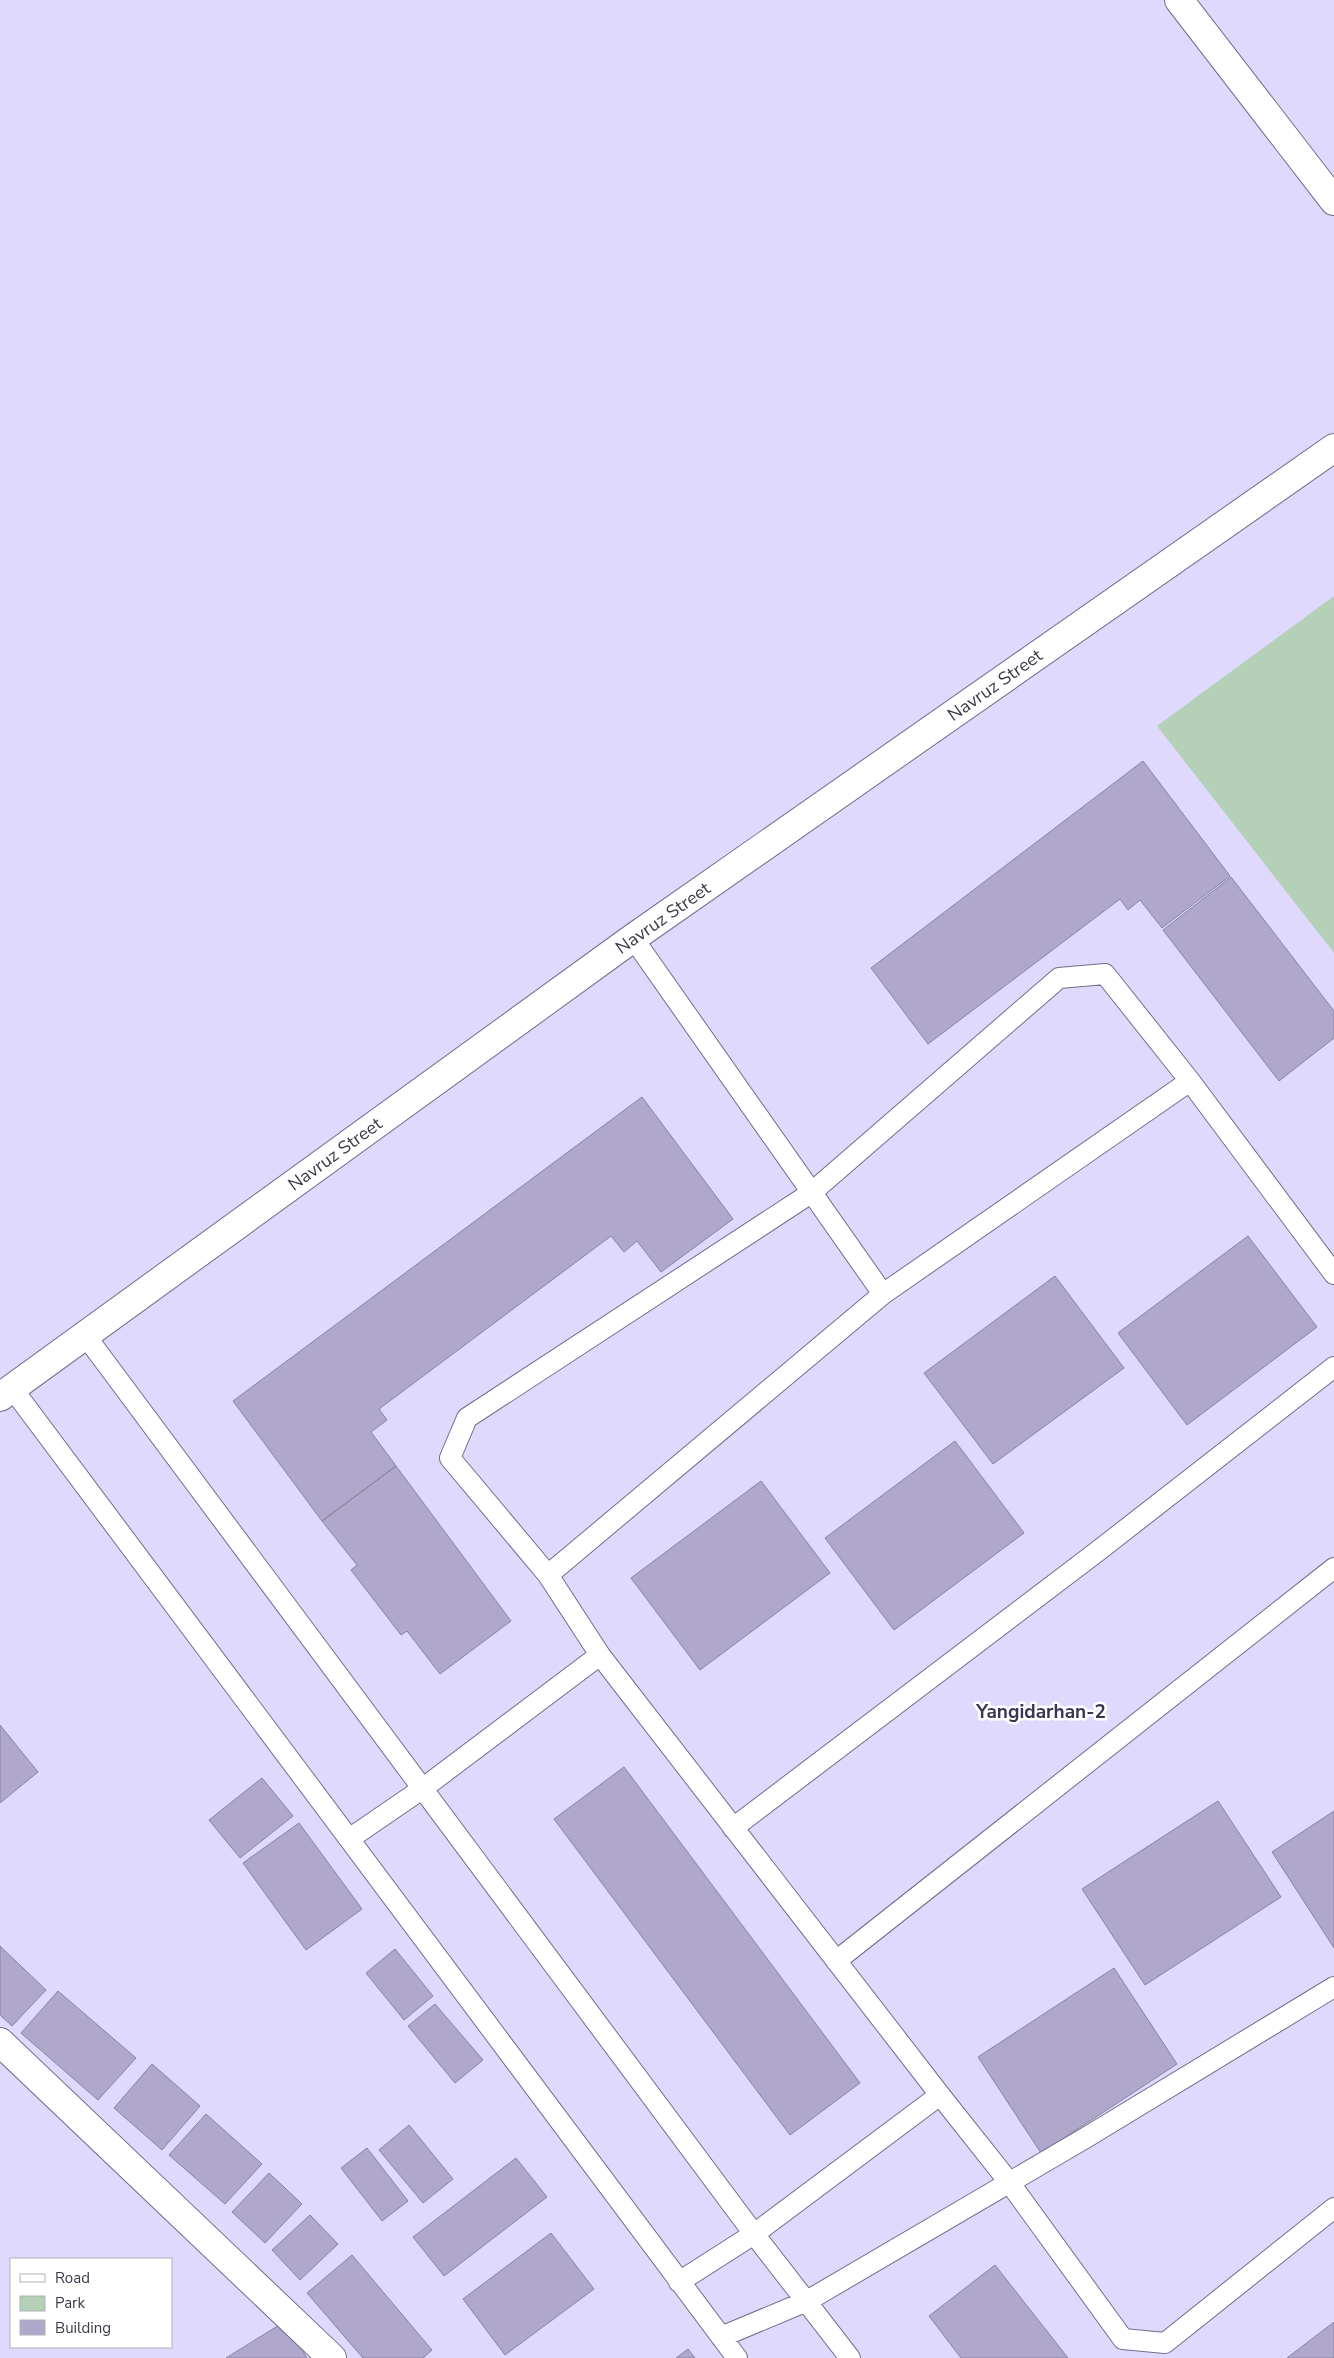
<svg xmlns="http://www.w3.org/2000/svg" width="1334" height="2358" font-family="'Nunito Sans',sans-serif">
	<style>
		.green { fill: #b4d1b7 }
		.building { fill: #afa8cb; stroke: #8982a3 }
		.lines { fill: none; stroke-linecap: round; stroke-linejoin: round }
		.lane-casing { stroke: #726c8c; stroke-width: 22 }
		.street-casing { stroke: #726c8c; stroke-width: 30 }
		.secondary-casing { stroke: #726c8c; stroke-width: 30 }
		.lane { stroke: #fff; stroke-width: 20 }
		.street { stroke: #fff; stroke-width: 28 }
		.secondary { stroke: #fff; stroke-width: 28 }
		.labels { text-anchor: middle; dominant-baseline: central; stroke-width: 5; stroke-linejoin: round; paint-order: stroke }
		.street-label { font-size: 18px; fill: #3c3948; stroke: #fff }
		.neighbourhood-label { font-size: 19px; font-weight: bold; fill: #3b3551; stroke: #fff }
	</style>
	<rect width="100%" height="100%" fill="#dfd9fd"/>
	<!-- green -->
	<path class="green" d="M1334,596V953L1157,726Z"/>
	<!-- building -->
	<path class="building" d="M1143,761L1230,876L1162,928L1140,900L1128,910L1120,899L928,1044L871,968Z
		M1231,877L1334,1011V1038L1279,1081L1163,930Z
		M642,1097L733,1219L661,1272L637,1241L624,1252L611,1236L379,1409L387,1420L371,1432L396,1466L322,1521L233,1401Z
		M1248,1236L1317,1327L1187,1425L1118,1333Z
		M1055,1276L1124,1368L993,1464L924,1373Z
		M955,1441L1024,1533L894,1630L825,1538Z
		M396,1466L511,1621L440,1674L407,1631L401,1635L351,1570L357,1565L322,1521Z
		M761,1481L830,1573L700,1670L631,1578Z
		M0,1725L38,1772L0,1803Z
		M624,1767L860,2083L790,2135L554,1819Z
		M262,1778L293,1816L240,1858L209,1820Z
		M1218,1801L1281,1897L1145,1985L1082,1889Z
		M1334,1811V1948L1272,1852Z
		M299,1823L362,1909L306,1950L243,1863Z
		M0,1946L46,1990L12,2026L0,2015Z
		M395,1949L433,1996L404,2020L366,1973Z
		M1114,1968L1177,2064L1041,2153L978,2057Z
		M58,1991L136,2058L98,2100L21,2033Z
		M435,2004L483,2060L455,2083L408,2026Z
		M152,2064L200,2106L162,2150L114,2108Z
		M206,2114L262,2164L225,2204L169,2155Z
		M409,2125L453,2179L423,2203L379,2150Z
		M367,2148L408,2201L382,2221L341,2168Z
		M516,2158L547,2197L444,2276L413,2237Z
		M269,2173L302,2204L265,2243L232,2212Z
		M310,2215L338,2244L300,2280L272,2250Z
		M551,2233L594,2289L505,2355L463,2299Z
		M352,2255L432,2350L423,2358H363L307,2293Z
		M995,2265L1068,2358H961L929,2316Z
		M284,2322L307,2358H226Z
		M1334,2322V2358H1287Z
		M688,2349L695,2358H676Z"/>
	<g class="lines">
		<defs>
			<path id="lane" d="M633,938L883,1294
				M1334,1274L1190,1081L883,1294L548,1575L600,1655L940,2095L1009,2182L1123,2339L1165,2343L1334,2208
				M85,1335L754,2234L850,2358
				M12,1388L737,2358
				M548,1575L450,1458L467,1418L811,1193L1059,978L1105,974L1190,1081
				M733,1828L1098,1551L1334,1367
				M349,1839L422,1789L600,1655
				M836,1961L1334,1568
				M679,2282L754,2234L940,2095
				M721,2337L807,2301L1087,2137L1334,1987"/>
			<path id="street" d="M1179,0L1334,201
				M0,2042L332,2358"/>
			<path id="secondary" d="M0,1397L633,938L1334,448"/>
		</defs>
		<!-- lane casing -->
		<use href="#lane" class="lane-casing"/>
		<!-- street casing -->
		<use href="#street" class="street-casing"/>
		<!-- secondary casing -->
		<use href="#secondary" class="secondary-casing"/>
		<!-- lane -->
		<use href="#lane" class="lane"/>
		<!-- street -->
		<use href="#street" class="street"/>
		<!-- secondary -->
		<use href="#secondary" class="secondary"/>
	</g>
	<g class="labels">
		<!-- street labels -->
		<g class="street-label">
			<text transform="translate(995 685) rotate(-35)">Navruz Street</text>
			<text transform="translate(663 918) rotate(-35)">Navruz Street</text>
			<text transform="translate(335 1154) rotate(-36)">Navruz Street</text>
		</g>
		<!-- neighbourhood labels -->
		<g class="neighbourhood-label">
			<text x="1041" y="1712">Yangidarhan-2</text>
		</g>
	</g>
	<!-- legend -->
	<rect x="10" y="2258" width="162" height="90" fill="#ffffff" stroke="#b1b0b6"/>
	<rect x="20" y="2274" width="25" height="8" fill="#ffffff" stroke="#b1b0b6"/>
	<text x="55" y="2283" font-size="15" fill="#3c3948">Road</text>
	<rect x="20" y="2296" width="25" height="15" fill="#b4d1b7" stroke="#b1b0b6"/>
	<text x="55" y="2308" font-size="15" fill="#3c3948">Park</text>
	<rect x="20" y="2320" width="25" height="15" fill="#afa8cb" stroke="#b1b0b6"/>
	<text x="55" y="2333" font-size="15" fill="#3c3948">Building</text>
</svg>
